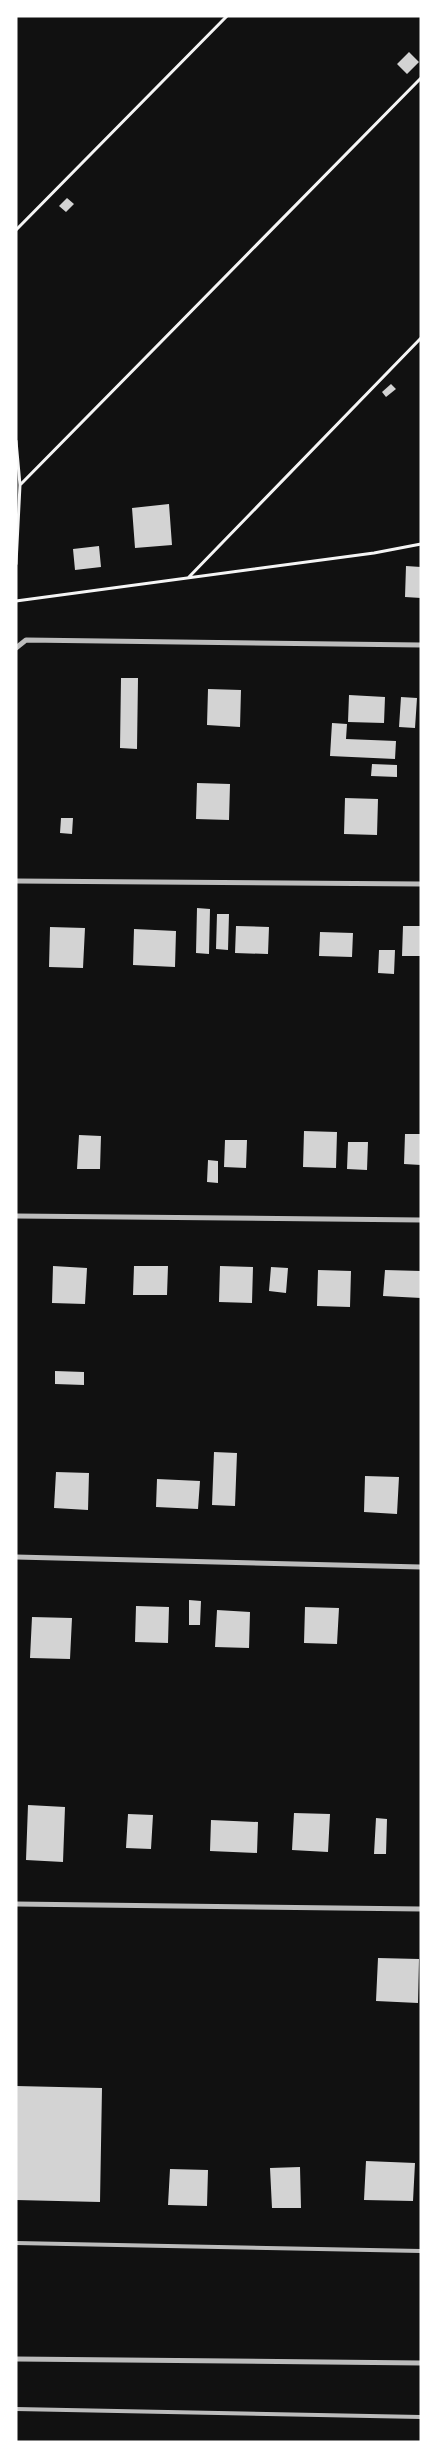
<svg xmlns="http://www.w3.org/2000/svg" width="437" height="2458" font-family="Ubuntu,sans-serif">
	<style>
		.building { fill: #d3d3d3 }
		.lines { fill: none; stroke-linecap: round; stroke-linejoin: round }
		.path { stroke: #f5f5f5; stroke-width: 3 }
		.service { stroke: #bcbcbc; stroke-width: 4 }
		.minor { stroke: #bcbcbc; stroke-width: 5 }
	</style>
	<rect width="100%" height="100%" fill="#111"/>
	<!-- building -->
	<path class="building" d="M409,52L419,62L407,74L397,64Z
		M67,198L74,204L66,212L59,206Z
		M391,384L396,389L386,397L382,392Z
		M169,504L172,545L135,548L132,508Z
		M99,546L101,567L75,570L73,549Z
		M406,566L421,567V598L405,597Z
		M121,678H138L137,749L120,748Z
		M208,689L241,690L240,727L207,725Z
		M349,695L385,697L384,723L348,722Z
		M401,697L417,698L415,728L399,727Z
		M332,723L347,724L346,739L396,741L395,759L330,756Z
		M372,764L397,765V777L371,776Z
		M197,783L230,784L229,820L196,819Z
		M345,798L378,799L377,835L344,834Z
		M61,818H73L72,834L60,833Z
		M197,908L210,909L209,954L196,953Z
		M217,914H229L228,950L216,949Z
		M236,926L269,927L268,954L235,953Z
		M403,926H421V956H402Z
		M50,927L85,928L83,968L49,967Z
		M134,929L176,931L175,967L133,965Z
		M320,932L353,933L352,957L319,956Z
		M379,950H395L394,974L378,973Z
		M304,1131L337,1132L336,1168L303,1167Z
		M405,1134H421V1165L404,1164Z
		M79,1135L101,1136L100,1169H77Z
		M225,1140H247L246,1168L224,1167Z
		M348,1142H368L367,1170L347,1169Z
		M208,1160L218,1161V1183L207,1182Z
		M53,1266L87,1268L85,1304L52,1303Z
		M134,1266H168L167,1295H133Z
		M220,1266L253,1267L252,1303L219,1302Z
		M271,1267L288,1268L286,1293L269,1291Z
		M318,1270L351,1271L350,1307L317,1306Z
		M385,1270L421,1271V1298L383,1296Z
		M55,1371L84,1372V1385L55,1384Z
		M214,1452L237,1453L235,1506L212,1505Z
		M56,1472L89,1473L88,1510L54,1508Z
		M365,1476L399,1477L397,1514L364,1512Z
		M157,1479L200,1481L198,1509L156,1507Z
		M189,1600L201,1601L200,1625H189Z
		M136,1606L169,1607L168,1643L135,1642Z
		M305,1607L339,1608L337,1644L304,1643Z
		M217,1610L250,1612L249,1648L215,1647Z
		M32,1617L72,1618L70,1659L30,1658Z
		M28,1805L65,1807L63,1862L26,1860Z
		M294,1813L330,1814L328,1852L292,1850Z
		M128,1814L153,1815L151,1849L126,1848Z
		M376,1818L387,1819L386,1854H374Z
		M211,1820L258,1822L257,1853L210,1851Z
		M378,1958L419,1959L418,2003L376,2001Z
		M16,2086L102,2088L100,2202L16,2200Z
		M366,2161L415,2163L413,2201L364,2200Z
		M300,2167L301,2208H272L270,2168Z
		M170,2169L208,2170L207,2206L168,2205Z"/>
	<g class="lines">
		<!-- path -->
		<path class="path" d="M16,230L227,16
			M16,441L20,485L16,564
			M20,485L421,78
			M188,578L421,338
			M16,601L374,553L421,544"/>
		<!-- service -->
		<path class="service" d="M16,2243L421,2251
			M16,2409L421,2417"/>
		<!-- minor -->
		<path class="minor" d="M16,648L26,640L421,645
			M16,881L421,884
			M16,1216L421,1220
			M16,1557L421,1567
			M16,1904L421,1909
			M16,2359L421,2363"/>
	</g>
	<!-- border -->
	<rect width="437" height="2458" fill="none" stroke="#ffffff" stroke-width="35"/>
</svg>
